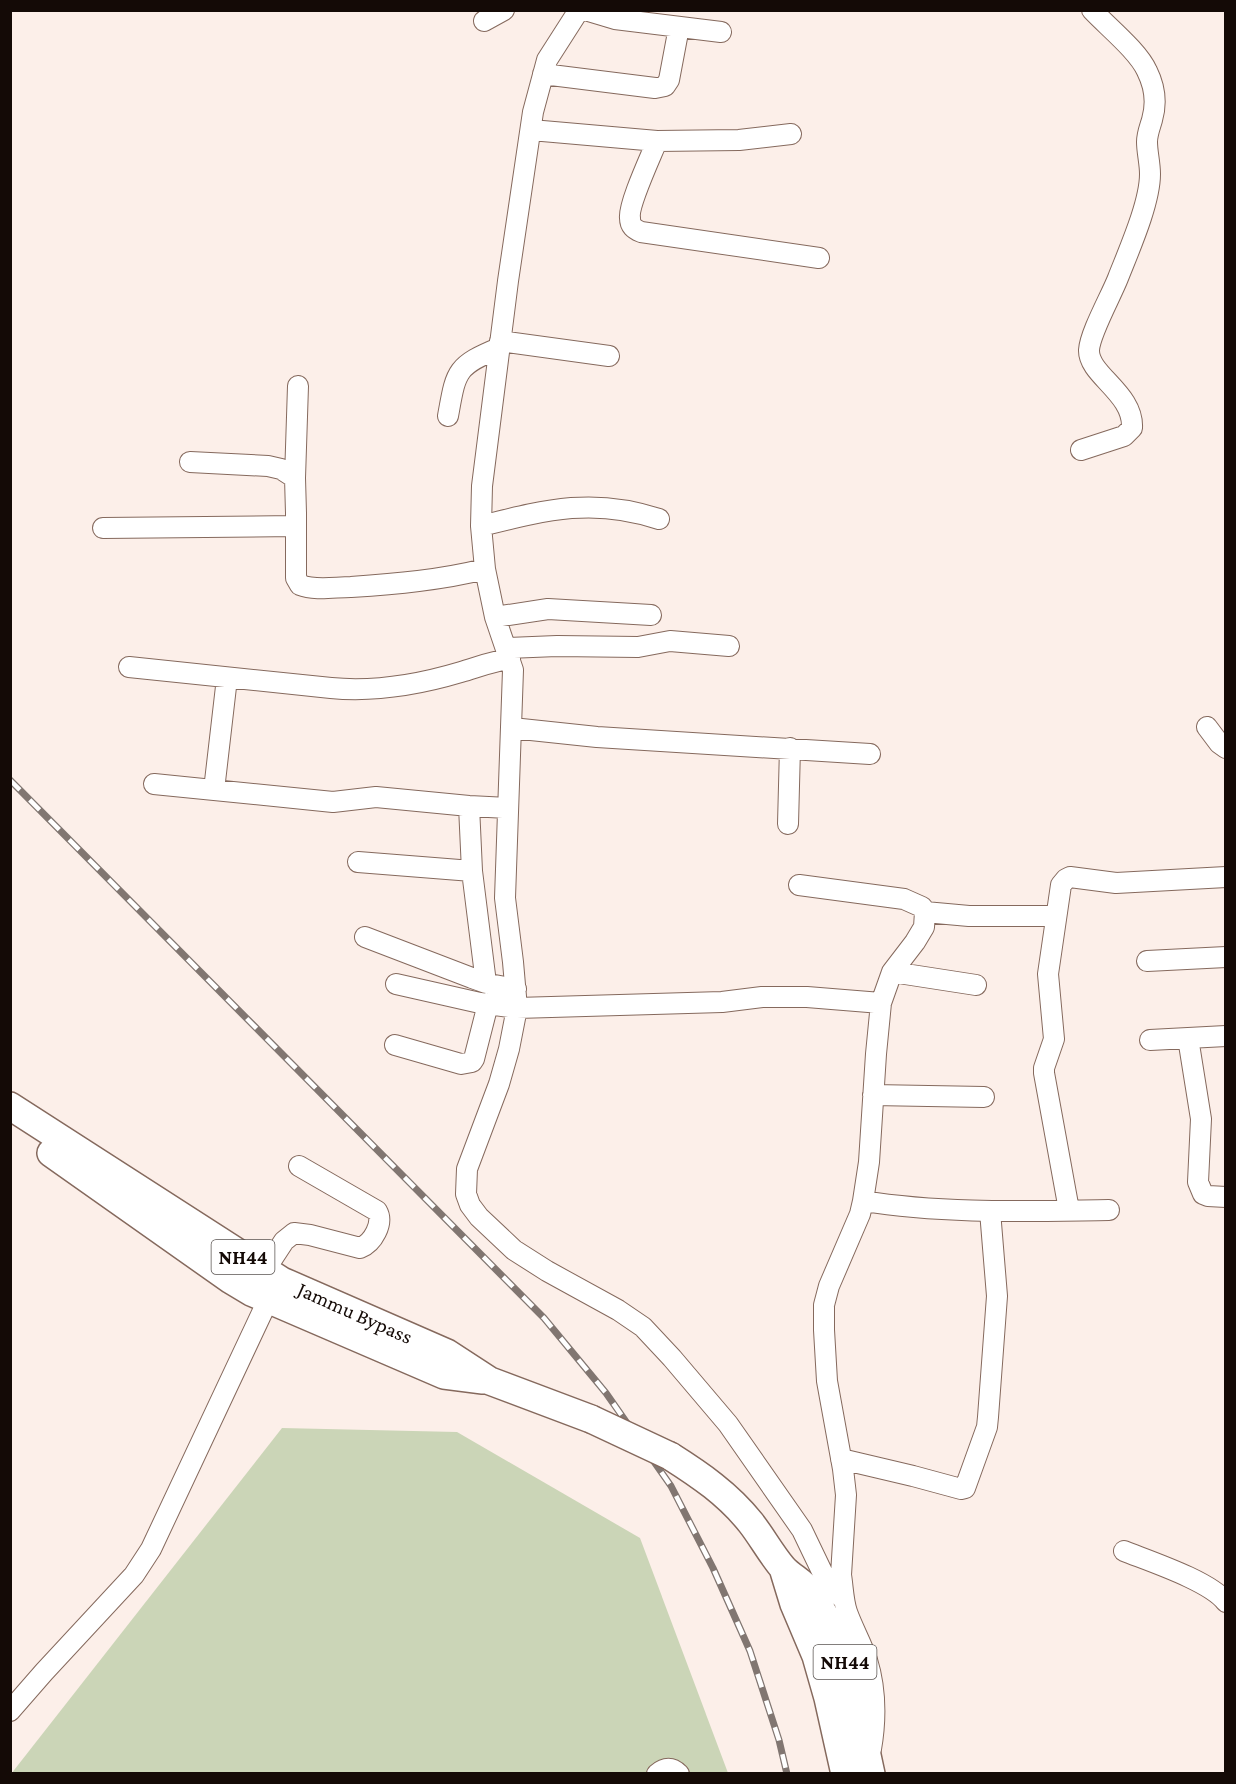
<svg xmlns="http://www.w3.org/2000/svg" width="1236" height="1784" font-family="'Crimson Pro',serif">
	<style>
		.green { fill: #cbd5b7 }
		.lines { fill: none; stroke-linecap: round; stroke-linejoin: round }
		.minor-casing { stroke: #85695d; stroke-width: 22 }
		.highway-casing { stroke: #85695d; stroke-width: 30 }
		.minor { stroke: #fff; stroke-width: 20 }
		.highway { stroke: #fff; stroke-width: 27 }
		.rail-casing { stroke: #817671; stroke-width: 7 }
		.rail { stroke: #fff; stroke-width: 4.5; stroke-dasharray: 14; stroke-linecap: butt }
		.highway-bridge-casing { stroke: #85695d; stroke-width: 30; stroke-linecap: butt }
		.highway-bridge { stroke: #fff; stroke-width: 27 }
		.labels { text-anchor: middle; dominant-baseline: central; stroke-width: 4.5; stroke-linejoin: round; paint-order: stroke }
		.shield { fill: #fff; stroke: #5a5451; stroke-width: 1.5 }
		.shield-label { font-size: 20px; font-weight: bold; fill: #140a06 }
		.street-label { font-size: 21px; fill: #140a06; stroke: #fff }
	</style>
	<rect width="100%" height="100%" fill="#fcefe9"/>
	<!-- green -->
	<path class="green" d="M282,1428L457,1432L640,1538L728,1773L11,1774Z"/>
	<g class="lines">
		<defs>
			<path id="minor" d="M579,10L547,60L533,112L508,281L482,486L481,526L485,569L495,617L513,670L505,898L513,962L517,1008L722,1002L762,997H807L881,1003L876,1054L869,1162L863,1201L860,1214L829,1286L824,1305V1330L827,1381L843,1469L846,1495L841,1575C843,1587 843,1600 847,1612C853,1629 862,1644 867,1660C876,1689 876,1720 871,1749
				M585,10L615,19L721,32
				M484,21L504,10
				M543,74L655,88L665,86L669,80L679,27
				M531,130L657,141L739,140L791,134
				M657,141C651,156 628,205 630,218C630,226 634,229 641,232L819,258
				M500,341L609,356
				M298,386L295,478L296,513V578L300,585C315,591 335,587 351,587C396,584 441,580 485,569
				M448,416C456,372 455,366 499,348
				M1081,450L1124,436L1132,428C1134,393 1088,375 1089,350C1090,333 1111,296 1118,278C1129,250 1150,203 1150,174C1150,163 1147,152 1147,142C1147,134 1150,127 1152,120C1157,103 1155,87 1147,71C1138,51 1108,27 1092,10
				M190,462L268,466L281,469L295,478
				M481,526C545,510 593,497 659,519
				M103,528L296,526
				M495,617L548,609L651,615
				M506,648L557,646L638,647L670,641L729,646
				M129,667L331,688C373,692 421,684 461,672C478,667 493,661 510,659
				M1207,727L1219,743L1226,748
				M512,728L597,737L870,754
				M154,784L333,802L376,797L469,806L508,808
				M214,790L227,678
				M469,806L472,871L486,983
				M788,824L790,748
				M358,862L472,871
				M799,885L904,899L922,907L925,912L924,927L915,942L892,972L881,1003
				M925,912L969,916H1056
				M365,937L472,978L489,984L516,989
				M1147,961L1226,957
				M892,972L976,985
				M396,984L480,1003L517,1008L509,1049L499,1084L467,1169L466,1194L470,1205L479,1217L514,1250L547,1271L618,1310L643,1327L672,1358L728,1424L802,1530L826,1580L837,1594L844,1599
				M1188,1038L1201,1119L1198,1182L1203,1194L1208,1196L1226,1197
				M1150,1040L1226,1036
				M395,1045L461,1064L472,1062L474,1059L488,1004
				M873,1095L984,1097
				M863,1201C944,1214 1027,1211 1109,1210
				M1069,1210L1044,1073V1068L1054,1039L1048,974L1061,885L1066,879L1070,877L1116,883L1226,877
				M265,1270L284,1241L294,1233L310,1235L360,1248C373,1243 384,1223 377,1211L299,1166
				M841,1459L913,1476L961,1489L965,1488L987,1427L988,1417L997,1296L990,1211
				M1124,1551C1149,1561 1210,1581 1226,1602
				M10,1711L44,1672L134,1575L151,1549L268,1300
				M657,1774C665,1767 672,1767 679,1774"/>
			<path id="highway" d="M10,1106L282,1281L447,1353L490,1381L591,1419
				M51,1153L231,1280L251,1292L444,1375L483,1380
				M670,1456C700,1475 728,1494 751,1523C762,1537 771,1554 783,1568C791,1577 803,1582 810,1592C848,1645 857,1711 871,1774
				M783,1568L794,1604L816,1656L828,1698L845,1774"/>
		</defs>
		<!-- minor casing -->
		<use href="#minor" class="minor-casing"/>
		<!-- highway casing -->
		<use href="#highway" class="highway-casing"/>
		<!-- minor -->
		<use href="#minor" class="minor"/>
		<!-- highway -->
		<use href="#highway" class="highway"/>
		<defs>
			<path id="rail" d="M10,780L544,1318L606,1393L671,1486L713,1568L750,1651L779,1740L787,1774"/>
		</defs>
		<!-- rail casing -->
		<use href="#rail" class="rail-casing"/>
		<!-- rail -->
		<use href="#rail" class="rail"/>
		<defs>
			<path id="highway-bridge" d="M591,1419L670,1456"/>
		</defs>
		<!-- highway-bridge casing -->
		<use href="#highway-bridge" class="highway-bridge-casing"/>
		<!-- highway-bridge -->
		<use href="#highway-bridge" class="highway-bridge"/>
	</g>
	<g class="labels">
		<!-- shield labels -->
		<g class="shield">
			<rect x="211.5" y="1240" width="63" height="34" rx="4.5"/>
			<rect x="813.5" y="1645" width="63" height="34" rx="4.5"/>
		</g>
		<g class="shield-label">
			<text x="243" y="1257">NH44</text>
			<text x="845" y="1662">NH44</text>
		</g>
		<!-- street labels -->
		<g class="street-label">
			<text transform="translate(355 1313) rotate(24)">Jammu Bypass</text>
		</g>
	</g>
	<!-- border -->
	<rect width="1236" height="1784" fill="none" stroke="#140a06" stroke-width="24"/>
</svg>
